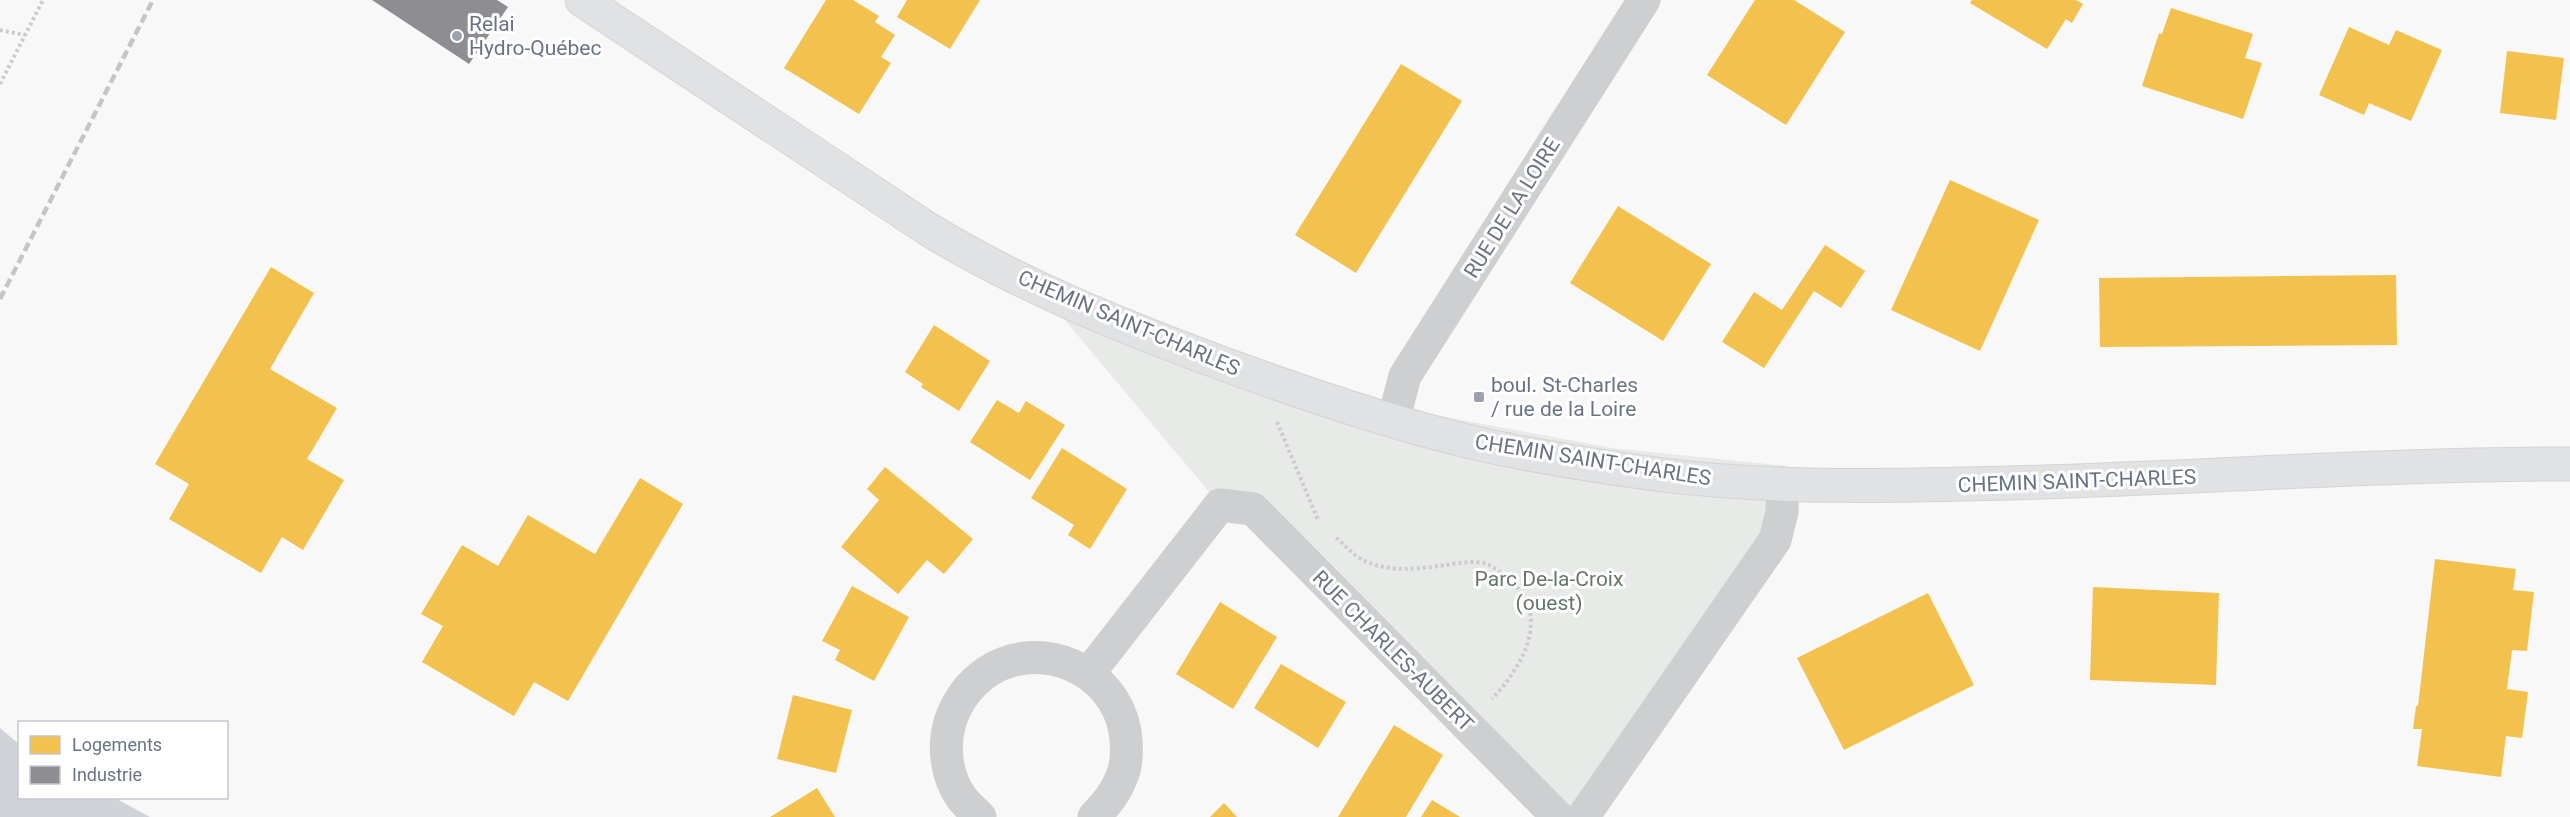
<svg xmlns="http://www.w3.org/2000/svg" width="2570" height="817" font-family="Roboto,sans-serif">
	<style>
		.green { fill: #e7eae6 }
		.water { fill: #d0d4d9 }
		.homes { fill: #f2c14e }
		.industry { fill: #8d8d92 }
		.lines { fill: none; stroke-linecap: round; stroke-linejoin: round }
		.secondary-casing { stroke: #d4d4d6; stroke-width: 35 }
		.path { stroke: #ccccce; stroke-width: 4; stroke-dasharray: 3 3; stroke-linecap: butt }
		.street { stroke: #cecfd1; stroke-width: 33 }
		.secondary { stroke: #e1e2e3; stroke-width: 33 }
		.rail { stroke: #c4c5c6; stroke-width: 4.5; stroke-dasharray: 9 4.5; stroke-linecap: butt }
		.poi-dot { fill: #9ca2ad; stroke: #fff; stroke-width: 2 }
		.labels { text-anchor: middle; dominant-baseline: central; stroke-width: 6; stroke-linejoin: round; paint-order: stroke }
		.poi-label { font-size: 21px; fill: #6a7385; stroke: #fff; text-anchor: start }
		.street-label { font-size: 21px; fill: #6a7385; stroke: #fff }
		.park-label { font-size: 21px; fill: #647865; stroke: #fff }
	</style>
	<rect width="100%" height="100%" fill="#f8f8f8"/>
	<!-- green -->
	<path class="green" d="M1022,269L1251,374L1403,409L1612,448L1787,466L1783,483L1758,551L1583,817H1558L1253,509L1220,505Z"/>
	<!-- water -->
	<path class="water" d="M0,728L19,744L20,798H115L150,817H0Z"/>
	<!-- homes -->
	<path class="homes" d="M826,0H853L879,16L875,22L895,35L881,57L891,63L859,114L784,68Z
		M907,0H980L950,49L897,17Z
		M1755,0H1794L1845,32L1786,125L1707,75Z
		M1972,0H2076L2083,4L2072,23L2066,19L2047,49L1970,3Z
		M2171,8L2253,34L2245,58L2262,63L2243,119L2142,86L2159,33L2162,34Z
		M2349,27L2389,45L2396,30L2442,50L2411,121L2369,103L2364,115L2319,95Z
		M2507,51L2564,58L2556,120L2500,113Z
		M1401,64L1462,101L1356,273L1295,235Z
		M1950,180L2039,220L1980,351L1891,310Z
		M1618,206L1711,264L1663,341L1570,283Z
		M1825,245L1865,271L1841,308L1814,291L1764,368L1722,342L1754,292L1782,310Z
		M271,267L314,293L270,369L337,408L307,459L344,480L303,550L282,537L261,573L169,519L189,484L155,464Z
		M2396,275L2397,345L2100,347L2099,278Z
		M934,325L990,361L959,411L921,387L923,384L905,372Z
		M997,400L1019,413L1026,401L1065,425L1030,480L970,442Z
		M1062,448L1127,489L1090,549L1068,535L1074,525L1031,498Z
		M885,467L973,539L944,574L927,560L898,594L841,547L879,500L867,489Z
		M640,478L683,504L568,701L534,682L514,716L422,662L443,626L421,614L462,545L498,566L528,515L595,554Z
		M2435,559L2516,569L2513,590L2534,592L2527,651L2512,650L2507,689L2528,692L2522,738L2506,736L2501,777L2417,766L2422,729H2413L2416,706H2418Z
		M852,586L909,617L874,681L835,660L840,650L822,641Z
		M2093,587L2219,593L2216,685L2090,680Z
		M1928,593L1974,685L1844,750L1797,658Z
		M1220,602L1277,637L1233,709L1176,674Z
		M1281,664L1346,702L1318,748L1254,708Z
		M793,695L852,710L836,773L777,759Z
		M1394,725L1443,755L1406,817H1338Z
		M817,788L835,817H770Z
		M1432,800L1460,817H1421Z
		M1224,803L1237,817H1210Z"/>
	<!-- industry -->
	<path class="industry" d="M372,0H497L508,7L469,64Z"/>
	<g class="lines">
		<defs>
			<path id="secondary" d="M582,0L928,229C1019,285 1121,326 1221,363C1300,392 1381,420 1463,440C1528,456 1596,466 1663,475C1778,489 1895,486 2011,483C2197,478 2384,464 2570,464"/>
		</defs>
		<!-- secondary casing -->
		<use href="#secondary" class="secondary-casing"/>
		<!-- path -->
		<path class="path" d="M0,30L25,35
			M0,84L43,0
			M1277,422L1318,520
			M1336,538C1344,544 1352,554 1361,559C1386,573 1418,569 1446,565C1458,563 1475,560 1487,564C1495,567 1503,575 1509,580C1553,615 1522,667 1492,699"/>
		<!-- street -->
		<path class="street" d="M1393,421L1405,376L1644,0
			M1089,673L1220,505L1253,509L1558,817
			M980,817C974,811 966,804 961,797C946,776 943,746 950,722C957,701 968,685 987,672C1040,637 1114,669 1125,731C1127,746 1128,762 1122,776C1116,793 1106,804 1094,817
			M1583,817L1775,540L1782,512L1783,483"/>
		<!-- secondary -->
		<use href="#secondary" class="secondary"/>
		<!-- rail -->
		<path class="rail" d="M0,299L153,0"/>
	</g>
	<!-- markers -->
	<g class="poi-dot">
		<circle cx="457" cy="36" r="6"/>
		<rect x="1473" y="391" width="12" height="12" rx="3"/>
	</g>
	<g class="labels">
		<!-- poi labels -->
		<g class="poi-label">
			<text x="469" y="24">Relai<tspan x="469" dy="24">Hydro-Québec</tspan></text>
			<text x="1491" y="385">boul. St-Charles<tspan x="1491" dy="24">/ rue de la Loire</tspan></text>
		</g>
		<!-- street labels -->
		<g class="street-label">
			<text transform="translate(1512 208) rotate(-58)">RUE DE LA LOIRE</text>
			<text transform="translate(1129 323) rotate(23)">CHEMIN SAINT-CHARLES</text>
			<text transform="translate(1593 460) rotate(9)">CHEMIN SAINT-CHARLES</text>
			<text transform="translate(2077 481) rotate(-2)">CHEMIN SAINT-CHARLES</text>
			<text transform="translate(1393 651) rotate(45)">RUE CHARLES-AUBERT</text>
		</g>
		<!-- park labels -->
		<g class="park-label">
			<text x="1549" y="579">Parc De-la-Croix<tspan x="1549" dy="24">(ouest)</tspan></text>
		</g>
	</g>
	<!-- legend -->
	<rect x="18" y="721" width="210" height="78" fill="#ffffff" stroke="#c3c7ce" stroke-width="1.5"/>
	<rect x="30" y="736" width="30" height="18" fill="#f2c14e" stroke="#c3c7ce" stroke-width="1.5"/>
	<text x="72" y="751" font-size="18" fill="#6a7385">Logements</text>
	<rect x="30" y="766" width="30" height="18" fill="#8d8d92" stroke="#c3c7ce" stroke-width="1.5"/>
	<text x="72" y="781" font-size="18" fill="#6a7385">Industrie</text>
</svg>
